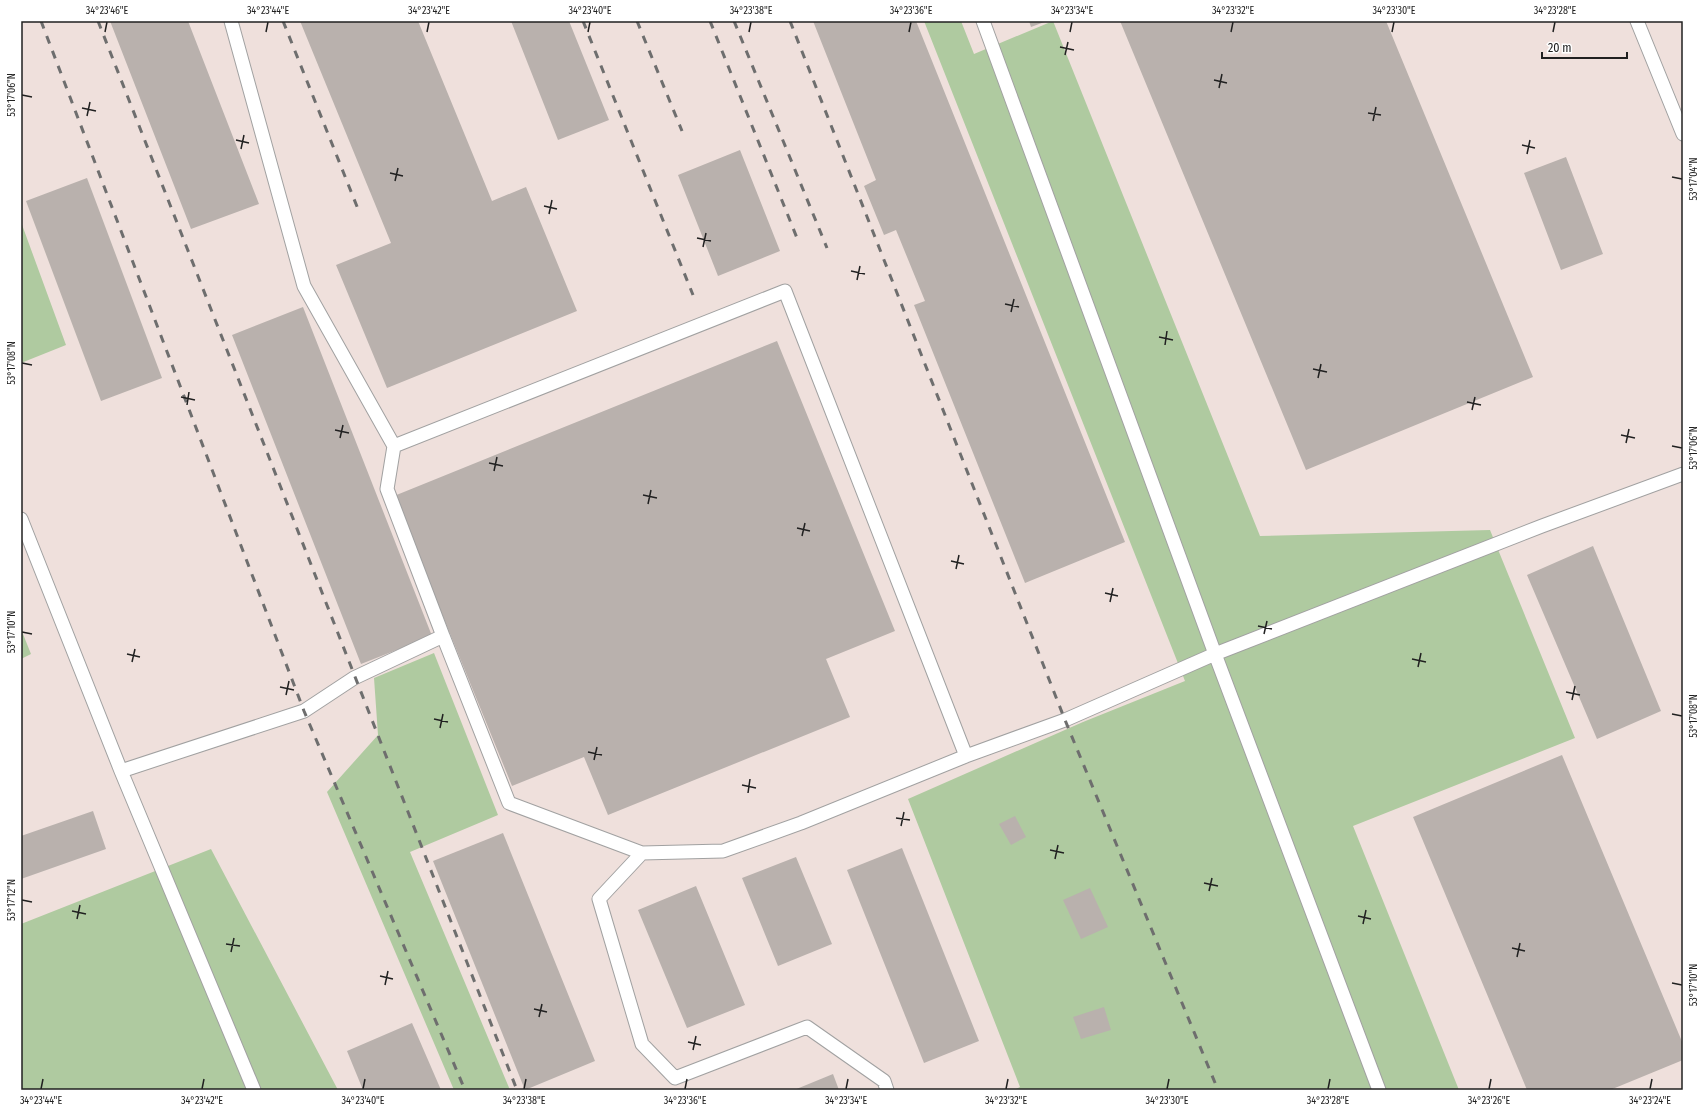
<svg xmlns="http://www.w3.org/2000/svg" width="1704" height="1111" font-family="'Fira Sans Condensed',sans-serif">
	<style>
		.military { fill: #efe0dc }
		.forest { fill: #afcaa0 }
		.building { fill: #b9b1ad }
		.lines { fill: none; stroke-linecap: round; stroke-linejoin: round }
		.service-casing { stroke: #a1a1a1; stroke-width: 15 }
		.service { stroke: #fff; stroke-width: 13 }
		.rail { stroke: #6e6e6e; stroke-width: 3; stroke-dasharray: 8 8; stroke-linecap: butt }
		.ticks { fill: none; stroke: #202020; stroke-width: 1.5 }
		.neatline { fill: none; stroke: #202020; stroke-width: 1.5 }
		.ticks-label { font-size: 10px; text-anchor: middle; fill: #202020 }
	</style>
	<rect width="100%" height="100%" fill="#efece7"/>
	<!-- military -->
	<path class="military" d="M21,21H1683V1090H21Z"/>
	<!-- forest -->
	<path class="forest" d="M924,21H961L974,54L1053,21L1260,536L1490,530L1575,738L1353,826L1459,1090H1014L1020,1087L908,799L1083,722L1185,681Z
		M21,222L66,345L21,363Z
		M21,629L31,654L21,659Z
		M434,653L498,815L410,852L510,1090H454L327,792L378,735L374,678Z
		M211,849L338,1090H21V924Z"/>
	<!-- building -->
	<path class="building" d="M110,21H188L259,204L191,229Z
		M300,21H418L492,201L526,187L577,311L387,388L336,265L391,243Z
		M511,21H569L609,120L558,140Z
		M813,21H916L1125,542L1025,583L914,305L925,301L896,230L884,235L864,186L876,180Z
		M1029,21H1047L1031,27Z
		M1120,21H1386L1533,377L1306,470Z
		M740,150L780,251L718,276L678,175Z
		M1566,157L1603,254L1561,270L1524,173Z
		M87,178L162,378L101,401L26,201Z
		M303,307L432,636L361,664L232,335Z
		M777,341L895,631L826,659L850,717L608,815L584,757L512,786L394,496Z
		M1593,546L1661,711L1597,739L1527,575Z
		M1562,755L1683,1044V1060L1610,1090H1527L1413,817Z
		M93,811L106,849L21,879V836Z
		M1015,816L1026,837L1011,845L999,824Z
		M503,833L595,1061L525,1090L433,861Z
		M902,848L979,1041L924,1063L847,870Z
		M796,857L832,944L778,966L742,878Z
		M696,886L745,1005L687,1028L638,910Z
		M1090,888L1108,927L1081,939L1063,900Z
		M1104,1007L1111,1030L1081,1039L1073,1017Z
		M412,1023L441,1090H363L347,1051Z
		M833,1074L839,1090H794Z"/>
	<g class="lines">
		<defs>
			<path id="service" d="M231,21L304,286L394,446
				M983,21L1215,654L1379,1090
				M1637,21L1683,134
				M21,519L121,771L254,1090
				M443,636L509,803L642,853L723,851L801,823L966,756L1065,720L1215,654L1542,526L1683,474
				M121,771L304,711L354,678L443,636L387,489L394,446L785,291L966,756
				M642,853L599,899L642,1044L675,1078L807,1027L884,1081L887,1090"/>
		</defs>
		<!-- service casing -->
		<use href="#service" class="service-casing"/>
		<!-- service -->
		<use href="#service" class="service"/>
		<!-- rail -->
		<path class="rail" d="M41,21L304,711L465,1090
			M98,21L517,1090
			M283,21L360,214
			M583,21L693,295
			M637,21L682,131
			M710,21L799,243
			M734,21L827,248
			M790,21L1065,720L1218,1090"/>
	</g>
	<!-- ticks -->
	<path class="ticks" d="M105,32L107,22M266,32L268,22M427,32L429,22M588,32L590,22M749,32L751,22M909,32L911,22M1070,32L1072,22M1231,32L1233,22M1392,32L1394,22M1553,32L1555,22M1060,47L1074,50M1065,55L1068,42M1214,80L1227,83M1219,88L1222,74M22,95L32,97M82,108L96,111M1368,113L1381,115M87,116L90,102M1373,121L1376,107M236,140L249,143M1522,145L1535,148M241,149L244,135M1527,154L1530,140M390,173L403,176M1672,177L1682,179M395,181L398,168M544,206L557,209M549,214L552,200M697,238L711,241M703,247L706,233M851,271L865,274M857,280L860,266M1005,304L1019,307M1011,312L1014,299M1159,337L1173,340M1165,345L1167,331M22,363L32,365M1313,369L1327,372M1318,378L1321,364M181,397L195,400M1467,402L1481,405M187,405L189,392M1472,410L1475,397M335,430L349,433M1621,435L1635,438M340,438L343,425M1626,443L1629,429M1672,446L1682,448M489,463L503,466M494,471L497,457M643,495L657,498M648,504L651,490M797,528L810,531M802,536L805,523M951,561L964,564M956,569L959,555M1105,593L1118,596M1110,602L1113,588M1258,626L1272,629M22,632L32,634M1264,634L1267,621M127,654L140,657M1412,659L1426,662M132,662L135,649M1418,667L1421,653M280,687L294,690M1566,692L1580,695M286,695L289,681M1572,700L1575,686M1672,714L1682,716M434,719L448,722M440,728L443,714M588,752L602,755M594,760L597,747M742,785L756,788M748,793L750,779M896,818L910,820M901,826L904,812M1050,850L1064,853M1055,859L1058,845M1204,883L1218,886M1209,891L1212,878M22,900L32,902M72,911L86,914M1358,916L1371,919M77,919L80,905M1363,924L1366,910M226,944L240,946M1512,948L1525,951M231,952L234,938M1517,957L1520,943M380,976L393,979M1672,983L1682,985M385,985L388,971M534,1009L547,1012M539,1017L542,1004M688,1042L701,1045M693,1050L696,1036M41,1089L43,1079M202,1089L204,1079M363,1089L365,1079M524,1089L526,1079M685,1089L687,1079M846,1089L848,1079M1006,1089L1008,1079M1167,1089L1169,1079M1328,1089L1330,1079M1489,1089L1491,1079M1650,1089L1652,1079"/>
	<!-- border -->
	<rect width="1704" height="1111" fill="none" stroke="#ffffff" stroke-width="44"/>
	<!-- scale -->
	<path d="M1542 52v6h85v-6" fill="none" stroke="#202020" stroke-width="2"/>
	<text x="1548" y="52" font-size="12" fill="#202020" stroke="#ffffff" stroke-width="3" paint-order="stroke">20 m</text>
	<rect x="22" y="22" width="1660" height="1067" class="neatline"/>
	<g class="ticks-label">
		<text x="107" y="14">34°23'46"E</text>
		<text x="268" y="14">34°23'44"E</text>
		<text x="429" y="14">34°23'42"E</text>
		<text x="590" y="14">34°23'40"E</text>
		<text x="751" y="14">34°23'38"E</text>
		<text x="911" y="14">34°23'36"E</text>
		<text x="1072" y="14">34°23'34"E</text>
		<text x="1233" y="14">34°23'32"E</text>
		<text x="1394" y="14">34°23'30"E</text>
		<text x="1555" y="14">34°23'28"E</text>
		<text transform="translate(11 95) rotate(-90)" y="4">53°17'06"N</text>
		<text transform="translate(1693 179) rotate(-90)" y="4">53°17'04"N</text>
		<text transform="translate(11 363) rotate(-90)" y="4">53°17'08"N</text>
		<text transform="translate(1693 448) rotate(-90)" y="4">53°17'06"N</text>
		<text transform="translate(11 632) rotate(-90)" y="4">53°17'10"N</text>
		<text transform="translate(1693 716) rotate(-90)" y="4">53°17'08"N</text>
		<text transform="translate(11 900) rotate(-90)" y="4">53°17'12"N</text>
		<text transform="translate(1693 985) rotate(-90)" y="4">53°17'10"N</text>
		<text x="41" y="1104">34°23'44"E</text>
		<text x="202" y="1104">34°23'42"E</text>
		<text x="363" y="1104">34°23'40"E</text>
		<text x="524" y="1104">34°23'38"E</text>
		<text x="685" y="1104">34°23'36"E</text>
		<text x="846" y="1104">34°23'34"E</text>
		<text x="1006" y="1104">34°23'32"E</text>
		<text x="1167" y="1104">34°23'30"E</text>
		<text x="1328" y="1104">34°23'28"E</text>
		<text x="1489" y="1104">34°23'26"E</text>
		<text x="1650" y="1104">34°23'24"E</text>
	</g>
</svg>
